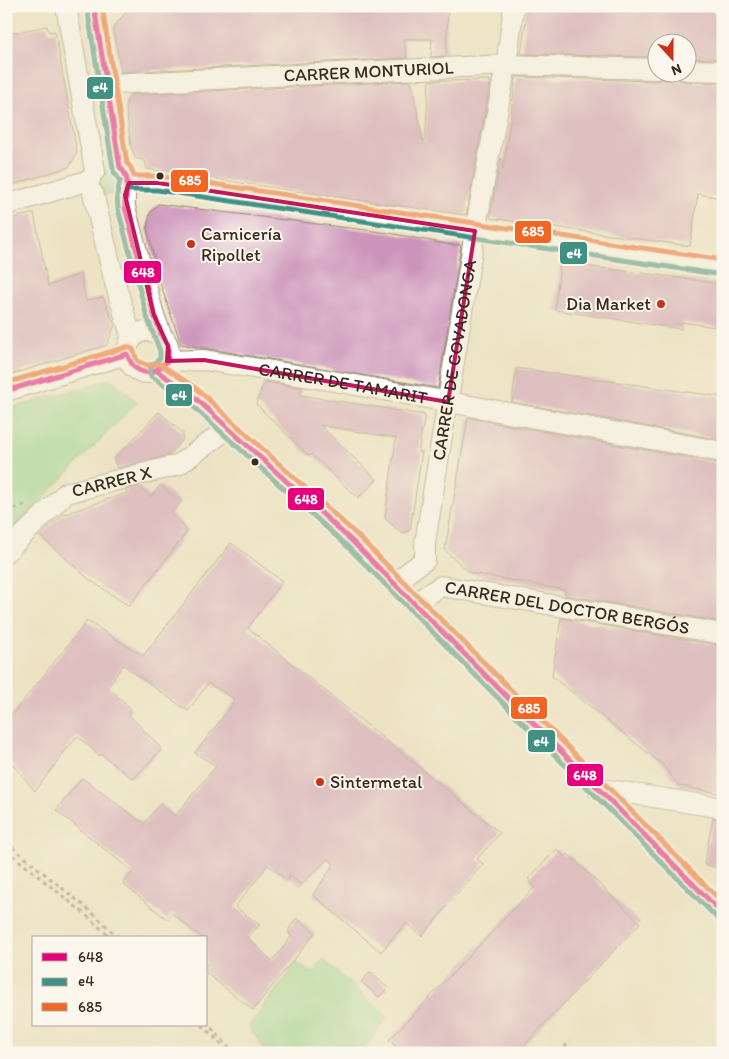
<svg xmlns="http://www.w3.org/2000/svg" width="729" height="1059" font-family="Itim,sans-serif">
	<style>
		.green { fill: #91d68f; stroke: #668056 }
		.building { fill: #cd94bb }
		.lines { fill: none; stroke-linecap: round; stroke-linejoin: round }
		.minor-casing { stroke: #948671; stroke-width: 22 }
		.path { stroke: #948671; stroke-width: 3; stroke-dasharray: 4 4; stroke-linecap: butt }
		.minor { stroke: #fff; stroke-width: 20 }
		.bus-1-casing { stroke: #fbf7ec; stroke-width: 9 }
		.bus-2-casing { stroke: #fbf7ec; stroke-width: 9 }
		.bus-3-casing { stroke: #fbf7ec; stroke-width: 9 }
		.bus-1 { stroke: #e5007d; stroke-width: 5 }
		.bus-2 { stroke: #409183; stroke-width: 5 }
		.bus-3 { stroke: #f26522; stroke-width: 5 }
		.marked { fill: none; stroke: #c2185b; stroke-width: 4; stroke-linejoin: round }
		.bus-dot { fill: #3b2a1e; stroke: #fbf7ec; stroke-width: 2 }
		.poi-dot { fill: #c8321e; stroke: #fbf7ec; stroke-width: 2 }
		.labels { text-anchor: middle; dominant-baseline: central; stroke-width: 4; stroke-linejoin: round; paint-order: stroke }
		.street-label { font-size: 18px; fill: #3b2a1e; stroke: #fbf7ec }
		.poi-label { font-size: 18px; fill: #3b2a1e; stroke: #fbf7ec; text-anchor: start }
		.line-badge { stroke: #fbf7ec; stroke-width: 2 }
		.badge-label { font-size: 14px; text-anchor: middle; font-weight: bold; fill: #fff }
	</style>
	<rect width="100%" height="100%" fill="#fbf7ec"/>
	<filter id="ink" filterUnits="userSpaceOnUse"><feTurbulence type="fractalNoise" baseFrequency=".02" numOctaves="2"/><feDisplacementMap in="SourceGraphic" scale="10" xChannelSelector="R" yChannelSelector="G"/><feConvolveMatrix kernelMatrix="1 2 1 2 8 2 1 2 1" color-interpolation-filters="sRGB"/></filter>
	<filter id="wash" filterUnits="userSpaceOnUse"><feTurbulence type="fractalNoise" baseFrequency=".0096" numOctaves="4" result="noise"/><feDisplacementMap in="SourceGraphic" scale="20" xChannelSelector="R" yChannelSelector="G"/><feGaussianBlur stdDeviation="1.12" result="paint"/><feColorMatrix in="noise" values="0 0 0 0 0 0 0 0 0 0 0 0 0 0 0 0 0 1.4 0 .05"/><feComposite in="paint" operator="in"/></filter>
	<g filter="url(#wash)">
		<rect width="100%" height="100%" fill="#ede3c4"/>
		<!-- green -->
		<path class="green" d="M97 183a12 12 0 1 1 24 0a12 12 0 1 1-24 0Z
			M111,379L137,402L6,536V410Z
			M324,960L387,1017L361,1053H266L249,1026L297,963L311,973Z"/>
		<g id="blocks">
			<!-- building -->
			<path class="building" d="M139,6H448L446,56L431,57L432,39H403L407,58L121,72L113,28L129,8Z
				M528,6H708L723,46V56L720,59L686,58V42H656V57L521,54Z
				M47,26L49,32L55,31L77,153L69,167L6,187V34Z
				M667,73L675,74L679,80L686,82L723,83L721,198L698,194L690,246L490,218L501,158L503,170L516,77L656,81L662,79Z
				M445,80V81L490,80V84L466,215L280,189L147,169L145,161L135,158L131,147L126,109V101L130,95L411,81L423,141H425L429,81Z
				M158,204L389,233L451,245H461L438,388L181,344L159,280L147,228L150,213Z
				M34,213L48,286L80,274L86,301L103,297L115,325L107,345L6,376V220Z
				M560,263L690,279L723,285V328L682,322L681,329L555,310Z
				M516,368L723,397V440L512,402Z
				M264,382L302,388L300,395L425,415L418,452H422L410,530L402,534L385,518L396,438L320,425L377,480L358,498L311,454L309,456L256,404Z
				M159,412L183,433V439L170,455L117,468L114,459Z
				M468,418L723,464V622L565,595V590L470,573L445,550Z
				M160,485L181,502L171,514L182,523L187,532L129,606L90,580L40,536L62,515L127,493L126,490L139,487L151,497Z
				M231,543L282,581L248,628L500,833L477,859L483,864L422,936L406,923L381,952L313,895L334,864L328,859L301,885L290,876L288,880L268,865L235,907L260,925L247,937L272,961L292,936L289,934V929L297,918L315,933L253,1010L206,973V938H202L172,913L168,920L123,884L133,872L56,810L82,778L144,824L160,803L175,816L216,766L195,753L236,700L208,683L188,711L123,665L108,687L131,709L128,714L162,749L133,779L101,754L100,756L77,736L35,791L6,756V722L87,621L143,656Z
				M561,618L723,646V794L679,786L663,765L552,676Z
				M713,818L723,820V870L704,864Z
				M557,849L564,857L568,854L640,923L517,1053H402L389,1040L535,887L528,879Z
				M370,972L388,988L379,997L361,982Z"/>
		</g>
	</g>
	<g filter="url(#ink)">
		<use href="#blocks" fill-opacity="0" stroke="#948671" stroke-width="1"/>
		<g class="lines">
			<defs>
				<g id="minor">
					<path d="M66,6L95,171"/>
					<path d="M94,6L120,167"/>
					<path d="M722,6L723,10"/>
					<path d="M686,70L723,71"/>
					<path id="s1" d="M80,87L129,83L506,65L656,69"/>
					<path d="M129,183H158L723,268"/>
					<path d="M93,193L115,283L132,339"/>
					<path d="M125,195V207L154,315L162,337"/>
					<path d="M6,205L90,180"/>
					<circle cx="148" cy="352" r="21"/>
					<path id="s2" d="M167,361L204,360L328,380L723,452"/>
					<path d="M157,371L192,395L352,541L723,914"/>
					<path d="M6,391L127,354"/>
					<path id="s3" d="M6,552L66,493L178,465L229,428"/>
					<path id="s4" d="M400,587L407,573L425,560V543L475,231L506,65L514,6"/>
					<path id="s5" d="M415,603L441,586L723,634"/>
					<path d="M596,788L723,808"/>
				</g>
			</defs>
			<!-- minor casing -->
			<use href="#minor" class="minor-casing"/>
			<!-- path -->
			<path class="path" d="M6,511L27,504
				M6,842L96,916L119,938
				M6,850L86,915L111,938
				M206,1022L234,1053
				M202,1025L230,1053
				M559,1053L570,1041"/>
			<!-- minor -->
			<use href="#minor" class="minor"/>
			<defs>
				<path id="bus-1" d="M157,371L192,395L352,541L723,914
					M6,391L127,354C135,376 152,378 167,361L168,346L162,337L154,315L125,207C124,190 133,181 120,167L94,6"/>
				<path id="bus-2" d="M87,7L113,168
					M114,172L120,181L117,195L118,209L147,317L160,351V358L150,368L151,376L187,401L347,546L718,919
					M129,190H157L722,275"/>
				<path id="bus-3" d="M102,6L127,163L131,168L134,176H159L723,260
					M6,383L127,347L133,349L137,360L141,363L147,365L160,364L197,389L357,535L723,903"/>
			</defs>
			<!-- bus-1 casing -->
			<use href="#bus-1" class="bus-1-casing"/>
			<!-- bus-2 casing -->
			<use href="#bus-2" class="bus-2-casing"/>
			<!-- bus-3 casing -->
			<use href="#bus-3" class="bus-3-casing"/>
			<!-- bus-1 -->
			<use href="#bus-1" class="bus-1"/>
			<!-- bus-2 -->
			<use href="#bus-2" class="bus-2"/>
			<!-- bus-3 -->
			<use href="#bus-3" class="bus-3"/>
		</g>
	</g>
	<!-- marked area -->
	<path d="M0 0H729V1059H0ZM129,183H158L475,231L448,402L204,360L167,361L168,346L154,315L125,195Z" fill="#ede3c4" fill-opacity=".55" fill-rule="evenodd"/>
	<path class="marked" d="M129,183H158L475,231L448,402L204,360L167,361L168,346L154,315L125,195Z"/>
	<!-- markers -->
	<g class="bus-dot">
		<circle cx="160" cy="176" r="4.5"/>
		<circle cx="255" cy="462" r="4.5"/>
	</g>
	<g class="poi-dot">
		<circle cx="191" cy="244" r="5"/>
		<circle cx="661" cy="304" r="5"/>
		<circle cx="320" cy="782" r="5"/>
	</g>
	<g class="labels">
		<!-- street labels -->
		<g class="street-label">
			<text stroke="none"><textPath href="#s1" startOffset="289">CARRER MONTURIOL</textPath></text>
			<text stroke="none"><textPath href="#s4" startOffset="240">CARRER DE COVADONGA</textPath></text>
			<text stroke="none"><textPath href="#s2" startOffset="178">CARRER DE TAMARIT</textPath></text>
			<text stroke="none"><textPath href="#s3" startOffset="131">CARRER X</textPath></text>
			<text stroke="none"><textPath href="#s5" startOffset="159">CARRER DEL DOCTOR BERGÓS</textPath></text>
		</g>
		<!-- poi labels -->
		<g class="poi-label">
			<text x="201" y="234">Carnicería<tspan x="201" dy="21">Ripollet</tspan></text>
			<text x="651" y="304" text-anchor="end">Dia Market</text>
			<text x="330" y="782">Sintermetal</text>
		</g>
	</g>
	<g class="line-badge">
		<rect x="86" y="76" width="28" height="24" rx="5" fill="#409183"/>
		<rect x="170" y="169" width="39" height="24" rx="5" fill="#f26522"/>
		<rect x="514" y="220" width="38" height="24" rx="5" fill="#f26522"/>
		<rect x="559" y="241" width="29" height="24" rx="5" fill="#409183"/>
		<rect x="123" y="260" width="39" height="24" rx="5" fill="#e5007d"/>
		<rect x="165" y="383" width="28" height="24" rx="5" fill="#409183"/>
		<rect x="287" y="487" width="38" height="24" rx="5" fill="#e5007d"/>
		<rect x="510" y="696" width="38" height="24" rx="5" fill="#f26522"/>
		<rect x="527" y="729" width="29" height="24" rx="5" fill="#409183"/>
		<rect x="566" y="763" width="38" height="24" rx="5" fill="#e5007d"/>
	</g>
	<g class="badge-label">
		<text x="100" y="92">e4</text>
		<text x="190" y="185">685</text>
		<text x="533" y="236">685</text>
		<text x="574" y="258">e4</text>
		<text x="143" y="277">648</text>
		<text x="179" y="400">e4</text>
		<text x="306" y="504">648</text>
		<text x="529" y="713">685</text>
		<text x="541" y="746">e4</text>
		<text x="585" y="780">648</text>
	</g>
	<!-- margin -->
	<rect width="729" height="1059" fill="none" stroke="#fbf7ec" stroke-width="25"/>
	<!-- legend -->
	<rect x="32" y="936" width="175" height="90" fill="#fbf7ec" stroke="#aea59a"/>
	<rect x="42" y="953" width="25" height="8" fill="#e5007d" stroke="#aea59a"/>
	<text x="78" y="962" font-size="15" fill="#3b2a1e">648</text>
	<rect x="42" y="978" width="25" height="8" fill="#409183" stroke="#aea59a"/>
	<text x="78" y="986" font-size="15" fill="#3b2a1e">e4</text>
	<rect x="42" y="1003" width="25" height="8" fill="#f26522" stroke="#aea59a"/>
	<text x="78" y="1012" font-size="15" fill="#3b2a1e">685</text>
	<!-- north arrow -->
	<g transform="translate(672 58) rotate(159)"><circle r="24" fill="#fbf7ec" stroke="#aea59a"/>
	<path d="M0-4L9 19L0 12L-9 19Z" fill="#c8321e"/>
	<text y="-8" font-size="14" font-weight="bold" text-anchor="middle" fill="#3b2a1e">N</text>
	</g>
</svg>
